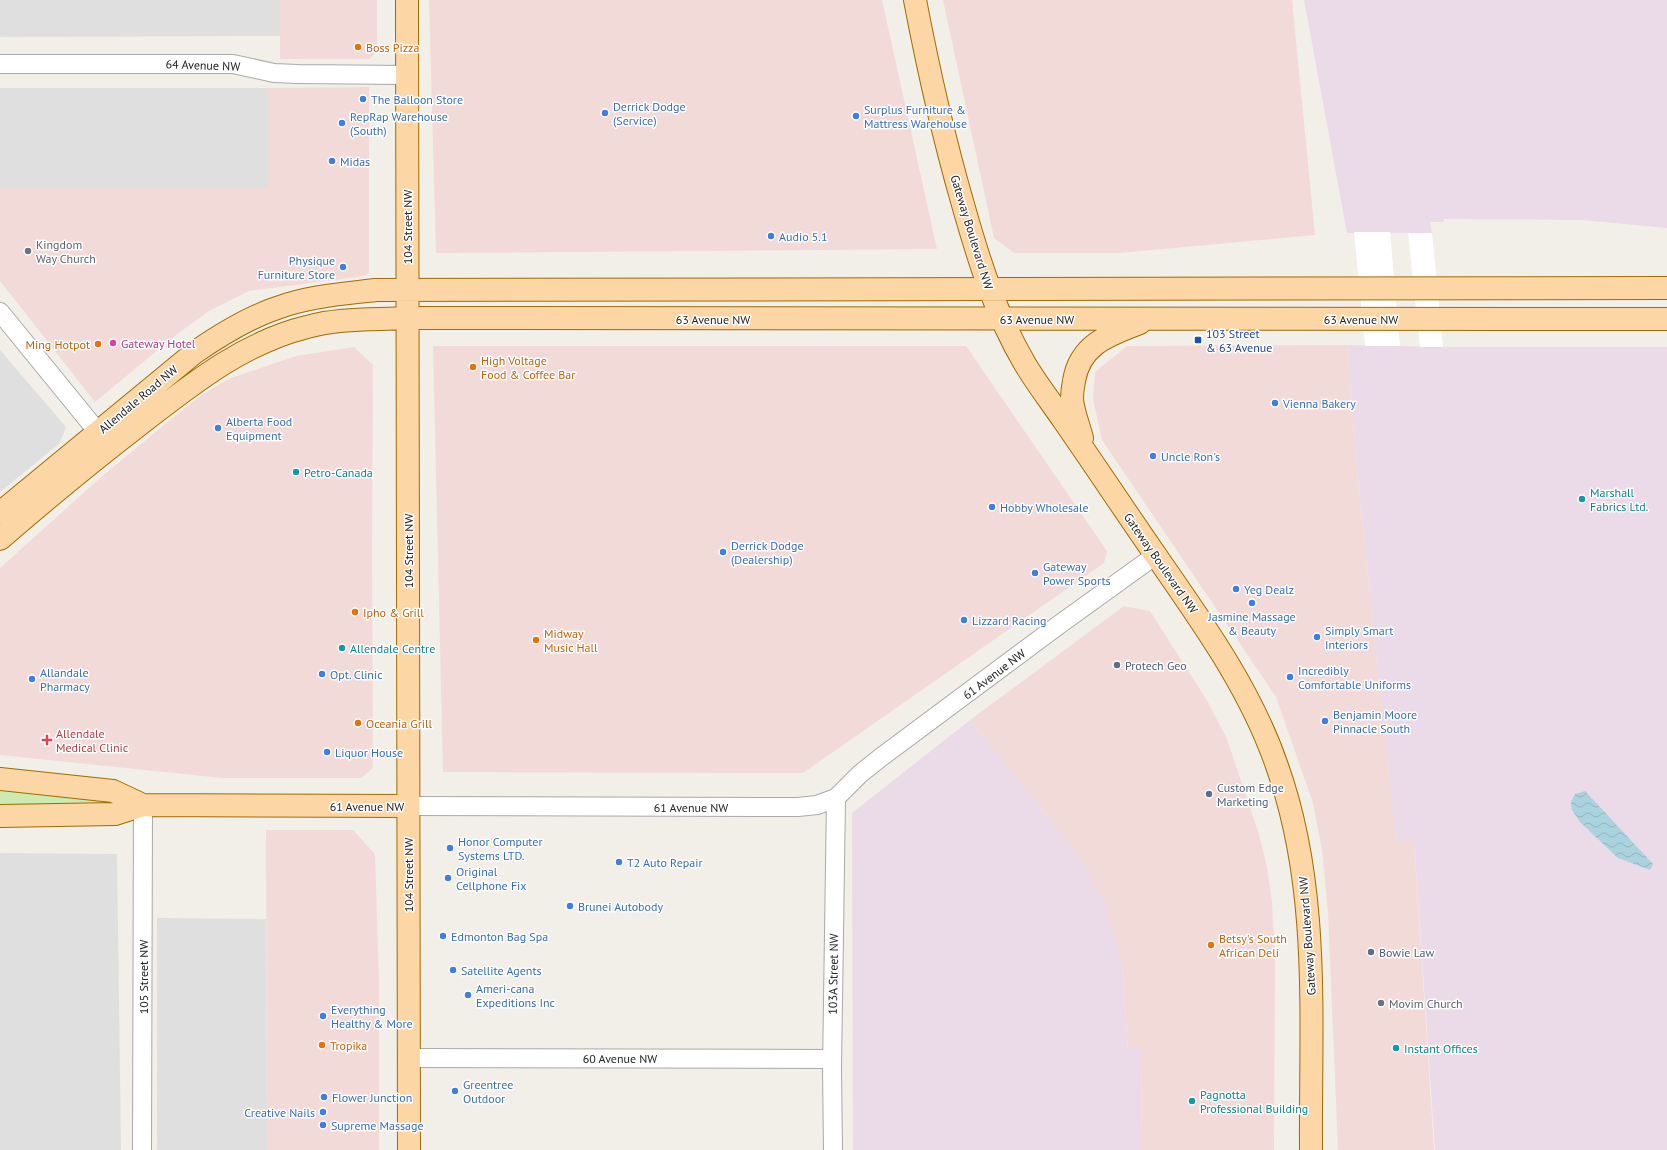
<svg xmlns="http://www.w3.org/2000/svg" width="1667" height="1150" font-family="'PT Sans',sans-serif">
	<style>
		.residential { fill: #e0dfdf }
		.commercial { fill: #f2dad9 }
		.industrial { fill: #ebdbe8 }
		.grass { fill: #cdebb0 }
		.water { fill: url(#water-waves) }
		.pier { fill: #fff }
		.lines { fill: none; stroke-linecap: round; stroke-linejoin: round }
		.minor-casing { stroke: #a9a9a9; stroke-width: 20 }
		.major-casing { stroke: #a06b00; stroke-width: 24 }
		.minor { stroke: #fff; stroke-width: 18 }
		.major { stroke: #fcd6a4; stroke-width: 22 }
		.food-dot { fill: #e8710a; stroke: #fff; stroke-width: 1.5 }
		.shop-dot { fill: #3f7fe0; stroke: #fff; stroke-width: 1.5 }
		.worship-dot { fill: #6b7280; stroke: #fff; stroke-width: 1.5 }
		.transit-dot { fill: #1a4fb4; stroke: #fff; stroke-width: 1.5 }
		.hotel-dot { fill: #d1479c; stroke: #fff; stroke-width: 1.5 }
		.culture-dot { fill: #0f9aa8; stroke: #fff; stroke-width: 1.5 }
		.service-dot { fill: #5c6f8a; stroke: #fff; stroke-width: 1.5 }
		.health-dot { fill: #e0444e; stroke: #fff; stroke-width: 1.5 }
		.labels { text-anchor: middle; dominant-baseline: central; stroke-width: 3; stroke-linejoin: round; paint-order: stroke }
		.food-label { font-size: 12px; fill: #c56008; stroke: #fff; text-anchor: start }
		.street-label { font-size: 12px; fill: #222; stroke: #fff }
		.shop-label { font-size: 12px; fill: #366cbe; stroke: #fff; text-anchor: start }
		.worship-label { font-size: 12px; fill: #5b616d; stroke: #fff; text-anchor: start }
		.transit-label { font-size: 12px; fill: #164399; stroke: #fff; text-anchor: start }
		.hotel-label { font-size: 12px; fill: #b23c85; stroke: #fff; text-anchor: start }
		.culture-label { font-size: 12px; fill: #0d838f; stroke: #fff; text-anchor: start }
		.service-label { font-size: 12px; fill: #4e5e75; stroke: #fff; text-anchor: start }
		.health-label { font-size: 12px; fill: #be3a42; stroke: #fff; text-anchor: start }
	</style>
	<defs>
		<pattern id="water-waves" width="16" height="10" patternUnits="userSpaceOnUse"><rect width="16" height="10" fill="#aad3df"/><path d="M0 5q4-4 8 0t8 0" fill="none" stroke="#92b5bf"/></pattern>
	</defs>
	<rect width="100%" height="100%" fill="#f2efe9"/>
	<!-- residential -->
	<path class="residential" d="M0,0H280V36L0,37Z
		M0,88H268V188H0Z
		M0,350L66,427L60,443L0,492Z
		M0,853L117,854L121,1150H0Z
		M157,918L266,919L267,1150H157Z"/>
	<!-- commercial -->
	<path class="commercial" d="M280,0H377V51L370,59H280Z
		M429,0H882L937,249L436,253Z
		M943,0H1292L1315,235L1119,253H1014L994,238Z
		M369,87V273L365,276L249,291L209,311L176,335L95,402L0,281V188L268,187V88Z
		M1347,345L1358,481L1396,841L1414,840L1434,1150H1338L1328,913L1322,850L1313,803L1276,697L1102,440L1093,399L1095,372L1127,346Z
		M433,346H966L1107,551L1104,563L803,773L443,772Z
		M354,347L373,365L372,554L373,768L361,778H222L0,755V568L100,478L170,420L199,397L228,379L296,356Z
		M1124,606L1150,611L1208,702L1227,739L1259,834L1267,867L1272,902L1275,958L1274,1150H1142L1141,1049H1128L1122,964L1075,850L970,720Z
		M266,830H353L375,854L379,982V1150H267Z"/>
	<!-- industrial -->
	<path class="industrial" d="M1304,0H1667V228L1582,220L1444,219L1443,222H1430L1432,233H1347Z
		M1347,345L1448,347H1667V1150H1435L1414,840L1396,842L1358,481Z
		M970,720L1075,850L1103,899L1122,964L1128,1049L1141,1048L1142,1150H853L852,813Z"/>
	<!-- grass -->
	<path class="grass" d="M0,787L100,799L101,802L100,805H0Z"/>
	<!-- water -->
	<path class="water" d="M1585,791L1653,864L1650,870L1618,858L1580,822L1572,810L1571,802L1575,794Z"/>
	<!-- pier -->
	<path class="pier" d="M1354,232H1390L1400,346H1365Z
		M1408,233H1432L1443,347H1420Z"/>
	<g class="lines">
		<defs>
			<path id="minor" d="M0,64H233L274,73L297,74L406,75
				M0,312L106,442
				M408,806L798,807L817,805L836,798L860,774L880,758L1060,624L1156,555
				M408,1058L832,1059
				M142,1150L143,805
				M833,1150L832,1069L836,798"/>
			<path id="major" d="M407,0L409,1150
				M915,0C928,68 943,135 962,201C978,258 995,313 1025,364C1037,384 1051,402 1064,421C1096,467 1127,514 1159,560C1204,625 1251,690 1277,766C1321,889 1310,1021 1311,1150
				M1082,438C1079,426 1073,412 1072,399C1072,393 1073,386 1074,381C1080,344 1109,335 1140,323
				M0,513L194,353C220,335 247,318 277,308C309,296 343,294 376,290L1667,288
				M0,539C45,500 91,462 139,425C191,385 242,343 307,327C339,318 374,320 407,318L1667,319
				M0,779L113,791L143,805
				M0,816L115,814L143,805L408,806"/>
		</defs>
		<!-- minor casing -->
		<use href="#minor" class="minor-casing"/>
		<!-- major casing -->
		<use href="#major" class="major-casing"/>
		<!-- minor -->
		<use href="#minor" class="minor"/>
		<!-- major -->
		<use href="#major" class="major"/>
	</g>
	<!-- markers -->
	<g class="food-dot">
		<circle cx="358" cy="47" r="4"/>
		<circle cx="98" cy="344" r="4"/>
		<circle cx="473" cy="367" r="4"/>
		<circle cx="355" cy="612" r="4"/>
		<circle cx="536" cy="640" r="4"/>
		<circle cx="358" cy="723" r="4"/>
		<circle cx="1211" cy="945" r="4"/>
		<circle cx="322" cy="1045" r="4"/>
	</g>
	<g class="shop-dot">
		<circle cx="363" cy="99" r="4"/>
		<circle cx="605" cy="113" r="4"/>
		<circle cx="856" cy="116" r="4"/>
		<circle cx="342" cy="123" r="4"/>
		<circle cx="332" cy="161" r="4"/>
		<circle cx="771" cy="236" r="4"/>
		<circle cx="343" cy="267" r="4"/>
		<circle cx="1275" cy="403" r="4"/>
		<circle cx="218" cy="428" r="4"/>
		<circle cx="1153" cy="456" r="4"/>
		<circle cx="992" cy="507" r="4"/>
		<circle cx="723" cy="552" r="4"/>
		<circle cx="1035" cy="573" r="4"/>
		<circle cx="1236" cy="589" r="4"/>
		<circle cx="1252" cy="603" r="4"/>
		<circle cx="964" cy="620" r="4"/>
		<circle cx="1317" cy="637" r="4"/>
		<circle cx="322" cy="674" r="4"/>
		<circle cx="1290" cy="677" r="4"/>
		<circle cx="32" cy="679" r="4"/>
		<circle cx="1325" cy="721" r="4"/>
		<circle cx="327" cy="752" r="4"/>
		<circle cx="450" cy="848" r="4"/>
		<circle cx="619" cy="862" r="4"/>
		<circle cx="448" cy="878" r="4"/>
		<circle cx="570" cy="906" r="4"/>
		<circle cx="443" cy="936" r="4"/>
		<circle cx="453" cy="970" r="4"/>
		<circle cx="468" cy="995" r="4"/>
		<circle cx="323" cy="1016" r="4"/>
		<circle cx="455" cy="1091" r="4"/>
		<circle cx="324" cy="1097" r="4"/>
		<circle cx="323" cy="1112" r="4"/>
		<circle cx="323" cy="1125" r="4"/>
	</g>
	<g class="worship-dot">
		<circle cx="28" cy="251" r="4"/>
		<circle cx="1381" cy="1003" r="4"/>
	</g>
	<rect class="transit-dot" x="1194" y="336" width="8" height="8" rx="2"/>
	<circle class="hotel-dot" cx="113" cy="343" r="4"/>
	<g class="culture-dot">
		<circle cx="296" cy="472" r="4"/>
		<circle cx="1582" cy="499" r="4"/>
		<circle cx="342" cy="648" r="4"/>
		<circle cx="1396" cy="1048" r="4"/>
		<circle cx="1192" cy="1101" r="4"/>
	</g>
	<g class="service-dot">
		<circle cx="1117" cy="665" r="4"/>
		<circle cx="1209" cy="794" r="4"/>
		<circle cx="1371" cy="952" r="4"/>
	</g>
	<path class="health-dot" d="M45 734h4v4h4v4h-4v4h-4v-4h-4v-4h4z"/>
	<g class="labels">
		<!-- food labels -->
		<g class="food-label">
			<text x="366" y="47">Boss Pizza</text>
			<text x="90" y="344" text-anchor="end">Ming Hotpot</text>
			<text x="481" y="360">High Voltage<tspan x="481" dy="14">Food &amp; Coffee Bar</tspan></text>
			<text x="363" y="612">Ipho &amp; Grill</text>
			<text x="544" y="633">Midway<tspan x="544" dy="14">Music Hall</tspan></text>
			<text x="366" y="723">Oceania Grill</text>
			<text x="1219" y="938">Betsy's South<tspan x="1219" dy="14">African Deli</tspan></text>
			<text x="330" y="1045">Tropika</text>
		</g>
		<!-- street labels -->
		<g class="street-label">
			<text transform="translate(203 65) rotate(2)">64 Avenue NW</text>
			<text transform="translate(407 227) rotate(-90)">104 Street NW</text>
			<text transform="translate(972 232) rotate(73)">Gateway Boulevard NW</text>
			<text x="713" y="319">63 Avenue NW</text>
			<text x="1037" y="319">63 Avenue NW</text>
			<text x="1361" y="319">63 Avenue NW</text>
			<text transform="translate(138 399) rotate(-40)">Allendale Road NW</text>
			<text transform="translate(408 551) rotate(-90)">104 Street NW</text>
			<text transform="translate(1161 563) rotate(55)">Gateway Boulevard NW</text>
			<text transform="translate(994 674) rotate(-37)">61 Avenue NW</text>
			<text x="367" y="806">61 Avenue NW</text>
			<text x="691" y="807">61 Avenue NW</text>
			<text transform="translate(408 875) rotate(-90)">104 Street NW</text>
			<text transform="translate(1307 936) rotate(-94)">Gateway Boulevard NW</text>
			<text transform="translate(833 974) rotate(-89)">103A Street NW</text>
			<text transform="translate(143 977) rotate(-90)">105 Street NW</text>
			<text x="620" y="1058">60 Avenue NW</text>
		</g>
		<!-- shop labels -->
		<g class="shop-label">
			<text x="371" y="99">The Balloon Store</text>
			<text x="613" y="106">Derrick Dodge<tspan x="613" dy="14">(Service)</tspan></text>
			<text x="864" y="109">Surplus Furniture &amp;<tspan x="864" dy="14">Mattress Warehouse</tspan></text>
			<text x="350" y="116">RepRap Warehouse<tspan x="350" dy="14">(South)</tspan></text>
			<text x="340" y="161">Midas</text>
			<text x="779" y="236">Audio 5.1</text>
			<text x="335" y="260" text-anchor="end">Physique<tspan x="335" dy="14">Furniture Store</tspan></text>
			<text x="1283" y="403">Vienna Bakery</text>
			<text x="226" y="421">Alberta Food<tspan x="226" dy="14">Equipment</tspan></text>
			<text x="1161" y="456">Uncle Ron's</text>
			<text x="1000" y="507">Hobby Wholesale</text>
			<text x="731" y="545">Derrick Dodge<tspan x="731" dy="14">(Dealership)</tspan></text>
			<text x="1043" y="566">Gateway<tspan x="1043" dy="14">Power Sports</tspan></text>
			<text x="1244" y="589">Yeg Dealz</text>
			<text x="1252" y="616" text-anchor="middle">Jasmine Massage<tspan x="1252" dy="14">&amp; Beauty</tspan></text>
			<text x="972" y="620">Lizzard Racing</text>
			<text x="1325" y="630">Simply Smart<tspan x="1325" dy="14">Interiors</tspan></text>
			<text x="1298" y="670">Incredibly<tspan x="1298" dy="14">Comfortable Uniforms</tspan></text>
			<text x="40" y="672">Allandale<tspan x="40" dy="14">Pharmacy</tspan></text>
			<text x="330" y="674">Opt. Clinic</text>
			<text x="1333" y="714">Benjamin Moore<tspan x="1333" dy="14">Pinnacle South</tspan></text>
			<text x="335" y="752">Liquor House</text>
			<text x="458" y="841">Honor Computer<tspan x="458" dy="14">Systems LTD.</tspan></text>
			<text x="627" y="862">T2 Auto Repair</text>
			<text x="456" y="871">Original<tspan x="456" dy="14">Cellphone Fix</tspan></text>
			<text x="578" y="906">Brunei Autobody</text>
			<text x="451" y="936">Edmonton Bag Spa</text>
			<text x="461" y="970">Satellite Agents</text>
			<text x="476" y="988">Ameri-cana<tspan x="476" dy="14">Expeditions Inc</tspan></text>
			<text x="331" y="1009">Everything<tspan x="331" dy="14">Healthy &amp; More</tspan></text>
			<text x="463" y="1084">Greentree<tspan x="463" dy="14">Outdoor</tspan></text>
			<text x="332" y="1097">Flower Junction</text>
			<text x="315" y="1112" text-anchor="end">Creative Nails</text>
			<text x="331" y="1125">Supreme Massage</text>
		</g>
		<!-- worship labels -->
		<g class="worship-label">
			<text x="36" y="244">Kingdom<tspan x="36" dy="14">Way Church</tspan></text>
			<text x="1389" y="1003">Movim Church</text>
		</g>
		<!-- transit labels -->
		<g class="transit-label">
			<text x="1206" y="333">103 Street<tspan x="1206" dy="14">&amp; 63 Avenue</tspan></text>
		</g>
		<!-- hotel labels -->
		<g class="hotel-label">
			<text x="121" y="343">Gateway Hotel</text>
		</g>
		<!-- culture labels -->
		<g class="culture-label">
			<text x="304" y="472">Petro-Canada</text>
			<text x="1590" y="492">Marshall<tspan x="1590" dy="14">Fabrics Ltd.</tspan></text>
			<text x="350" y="648">Allendale Centre</text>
			<text x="1404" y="1048">Instant Offices</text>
			<text x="1200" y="1094">Pagnotta<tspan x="1200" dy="14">Professional Building</tspan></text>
		</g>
		<!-- service labels -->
		<g class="service-label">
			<text x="1125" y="665">Protech Geo</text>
			<text x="1217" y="787">Custom Edge<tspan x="1217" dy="14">Marketing</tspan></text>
			<text x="1379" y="952">Bowie Law</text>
		</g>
		<!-- health labels -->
		<g class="health-label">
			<text x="56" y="733">Allendale<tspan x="56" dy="14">Medical Clinic</tspan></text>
		</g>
	</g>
</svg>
